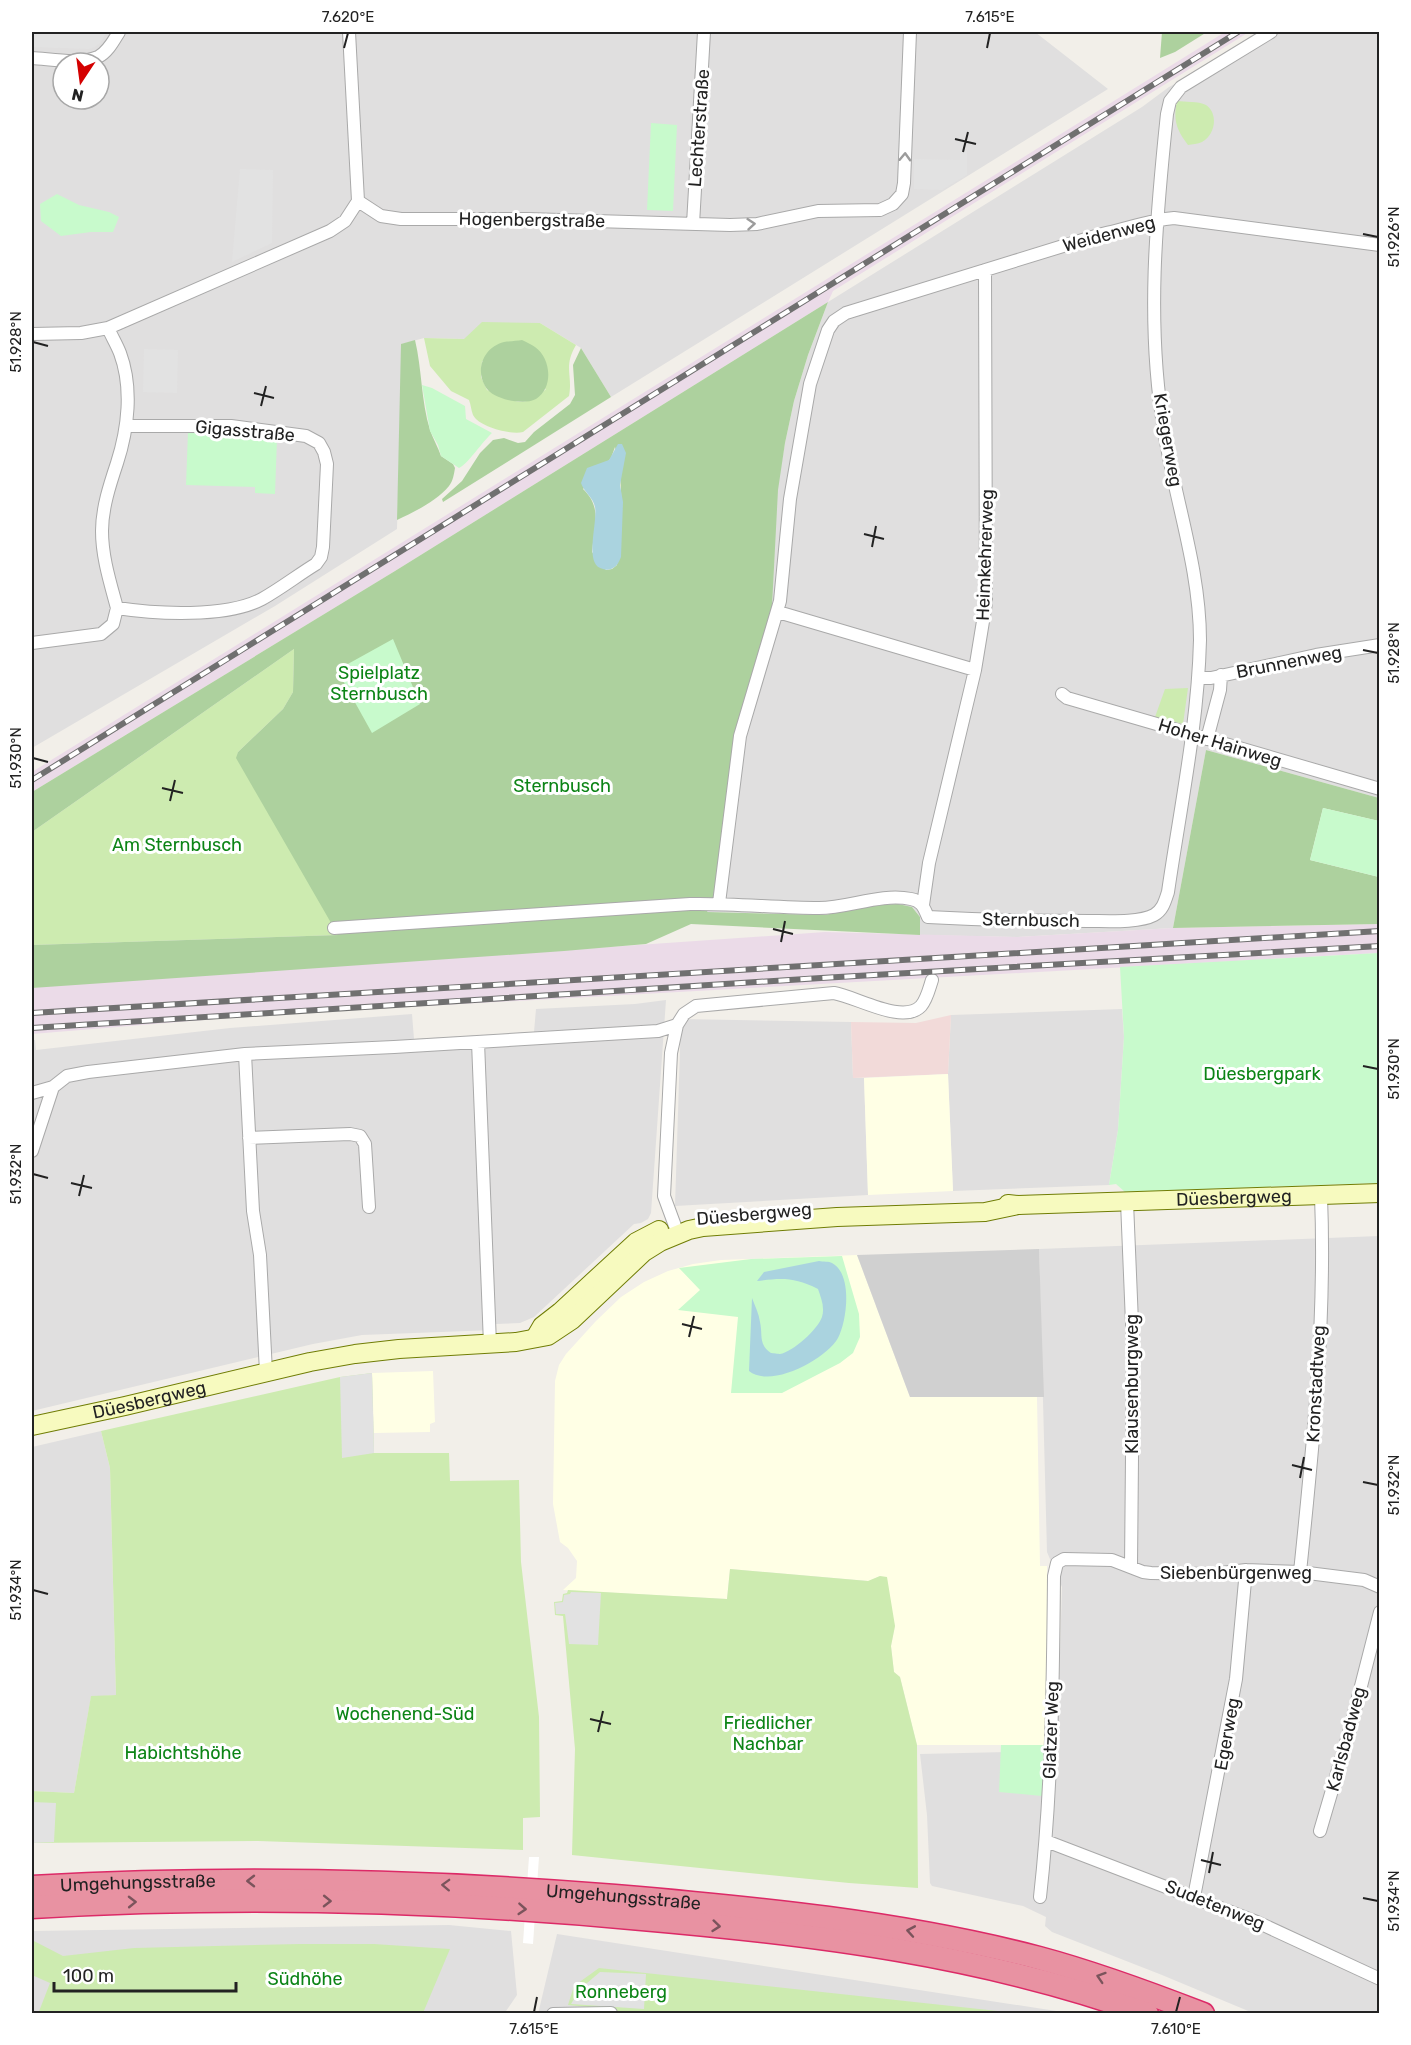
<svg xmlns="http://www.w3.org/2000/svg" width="1411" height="2045" font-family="Rubik,sans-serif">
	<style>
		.residential { fill: #e0dfdf; fill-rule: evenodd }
		.commercial { fill: #f2dad9 }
		.industrial { fill: #ebdbe8 }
		.education { fill: #ffffe5 }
		.religious { fill: #d0d0d0 }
		.grass { fill: #cdebb0; fill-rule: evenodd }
		.forest { fill: #add19e; fill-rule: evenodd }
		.park { fill: #c8facc }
		.parking { fill: #e2e2e2 }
		.water { fill: #aad3df }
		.pier { fill: #fff }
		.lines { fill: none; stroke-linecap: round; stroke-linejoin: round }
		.street-casing { stroke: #a9a9a9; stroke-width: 14 }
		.secondary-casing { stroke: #707d05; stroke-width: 20 }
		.highway-casing { stroke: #dc2a67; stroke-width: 25 }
		.street { stroke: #fff; stroke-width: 12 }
		.secondary { stroke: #f7fabf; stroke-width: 18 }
		.highway { stroke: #e892a2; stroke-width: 22 }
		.rail-casing { stroke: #707070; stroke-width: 6 }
		.rail { stroke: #fff; stroke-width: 4; stroke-dasharray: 11; stroke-linecap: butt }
		.oneway { stroke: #9c9c9c }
		.oneway2 { stroke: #7b545c }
		.ticks { fill: none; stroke: #222; stroke-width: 2 }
		.labels { text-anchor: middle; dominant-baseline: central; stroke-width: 6; stroke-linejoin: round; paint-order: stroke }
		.street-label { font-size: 18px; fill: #222; stroke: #fff }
		.park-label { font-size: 18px; fill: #0c8416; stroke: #fff }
		.neatline { fill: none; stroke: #222; stroke-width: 2 }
		.ticks-label { font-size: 15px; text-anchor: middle; fill: #222 }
	</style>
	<rect width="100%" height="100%" fill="#f2efe9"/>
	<!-- residential -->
	<path class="residential" d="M32,32H1035L1108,89L611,397L581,348L540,323L465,339L424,338L402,344L397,529L275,606L32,748ZM63,63H99V99H63Z
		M1269,32H1379V798L1206,750L1173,928L1017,937L920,935V917L912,907L871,905L825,915L706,912L713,899L735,735L785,443L794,401L808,355L828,302L1142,107L1169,87Z
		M666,1000L651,1213L648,1219L641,1223L634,1224L534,1317L520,1323L495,1324L494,1330L362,1335L313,1344L32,1411V1040H35L36,1050L230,1028L412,1014L414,1039L534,1032L536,1009L635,1004Z
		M1122,1009L1124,1037L1118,1130L1109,1185L953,1191L948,1074L951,1015Z
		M681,1019L851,1022L853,1078H864L868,1195L675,1206Z
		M1379,1236V2013H1253L1162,1975L1052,1932L1045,1926L1046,1917L1023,1906L932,1886L930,1883L927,1815L920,1754L1057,1751L1062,1587L1047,1552L1039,1249Z
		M101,1431L110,1468L116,1695L91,1697L74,1793L32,1791V1447Z
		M449,1925L511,1931L517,1995L504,2014L32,2013V1931Z
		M557,1934L1069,2013L538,2014Z"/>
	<!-- commercial -->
	<path class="commercial" d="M951,1015L948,1074L853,1078L851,1022L916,1023Z"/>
	<!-- industrial -->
	<path class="industrial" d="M1225,32H1249L833,291L828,302L395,571L32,792V772Z
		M1380,924L1379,953L264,1015L32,1034V988L48,986L825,932L1017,937L1173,928Z"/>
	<!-- education -->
	<path class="education" d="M948,1074L953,1191L868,1195L864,1078Z
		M857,1255L910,1397H1037L1040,1566H1047V1683L1045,1745H917L900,1677L894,1672L891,1646L895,1626L880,1576L869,1581L730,1569L727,1599L563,1590L576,1578L577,1561L568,1548L560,1542L553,1504L555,1381L559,1365L566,1354L596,1321L621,1297L644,1282L668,1271L693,1264L721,1260Z
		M433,1371L435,1422L430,1424V1432L374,1433L372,1373Z"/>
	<!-- religious -->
	<path class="religious" d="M1039,1249L1044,1397H910L857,1255Z"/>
	<!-- grass -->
	<path class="grass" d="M1177,101C1185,102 1198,101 1206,105C1219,114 1215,135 1202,142C1198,144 1192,144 1188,145C1176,129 1173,120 1177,101Z
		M482,322L540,323L576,345C563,367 573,375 569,396L523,432C511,435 479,427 473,415C471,410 471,405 469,400L451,391L430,366L424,338L464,339ZM482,361L546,389C523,411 513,400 487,390L481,377Z
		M294,649L293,692L283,709L238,752L237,758L339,935L32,945V832Z
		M1188,688L1183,724L1155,717L1165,689Z
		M372,1373L374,1453H449L450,1481L519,1480L521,1562L539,1717L540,1817L523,1818V1850L258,1841L32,1843V1791L74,1793L91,1696L116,1695L110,1468L101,1431L340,1377Z
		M730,1569L868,1581L880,1576L887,1577L895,1626L891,1646L894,1672L900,1677L917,1745L918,1888L849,1883L572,1855L575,1749L563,1616L555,1615L554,1602L562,1601L563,1594L567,1593L568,1590L727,1599Z
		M32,1940L63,1956L134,1948L300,1944H374L450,1949L423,2013L38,2014L50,1983L32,1975Z
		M599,1968L1016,2013L608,2014V2009L568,2005L574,1986Z"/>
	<!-- forest -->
	<path class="forest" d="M1162,32H1207L1175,52L1160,58Z
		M828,302L808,355L794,401L785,443L778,490L772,606L735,735L713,900L707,912L825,915L871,905L898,904L912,907L920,917V935L691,924L646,944L564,951L32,988V945L338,935L236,758L238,752L283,709L293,692L294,649L32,832V792L395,571ZM615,447C625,489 621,522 617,565L612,569L606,570L592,552C594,528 603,508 583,489L611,458Z
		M415,340C422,369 421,401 430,430C433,439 438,447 441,456L453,464L455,468C454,474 453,481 449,486C437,501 414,512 397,520L401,344Z
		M522,340C526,342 531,344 535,347C551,358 554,388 536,399C528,403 517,402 508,400C500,398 489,394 485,386C475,369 484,347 504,342C510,341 517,341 522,340Z
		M581,348L611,397L443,502L442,499L462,481L480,453L493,440L504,438L518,443L525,442L534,432L570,404L575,395L573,365Z
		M1206,750L1379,798V821L1323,808L1310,860L1379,877V924L1173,928Z"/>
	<!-- park -->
	<path class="park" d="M651,123L677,125L673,211L647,210Z
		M57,194L79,205L109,212L119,217L113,232H91L61,236L41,221L40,204Z
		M422,385L432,388L465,406L466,419L492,433C482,442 469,463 459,468L441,456L438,445L430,431Z
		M206,431L229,432L277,439L275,494L255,493V487L186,485L188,432Z
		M393,639L420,704L372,733L337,670Z
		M1323,808L1379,821V877L1310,860Z
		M1379,953V1183L1125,1192L1116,1184L1109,1185L1118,1130L1124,1037L1120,967Z
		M842,1256L859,1314L860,1337L853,1353L840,1363L782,1393H731L738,1317L678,1310L700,1290L679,1268L751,1259Z
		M1001,1745H1045L1042,1796L999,1792Z"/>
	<!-- parking -->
	<path class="parking" d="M32,32H107L100,43L95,47L89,49L32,47Z
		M960,150H967V175L942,190L914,189V159L960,160Z
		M240,169L273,170L272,243L232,262Z
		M144,349L178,350L177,393L143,392Z
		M372,1373L374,1453L342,1458L340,1377Z
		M571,1592L601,1593L598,1645L569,1644L565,1614H556L555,1603L563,1602L564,1595L570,1594Z
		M32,1802L56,1803L54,1842L32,1843Z
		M600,1972L646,1974L644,2009L571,2004L580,1989Z"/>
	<!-- water -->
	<path class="water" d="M618,444H622L626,453L620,485L623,502L621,557C619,562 617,566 613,568C610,570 606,570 603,569C583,566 598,522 595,507C593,497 584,492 581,483L587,468L609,460Z
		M819,1261C823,1262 829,1261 832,1263C853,1274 847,1321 838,1338C826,1359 771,1389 749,1371L752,1298C755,1306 759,1314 760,1322C763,1335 758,1344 771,1353C772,1353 779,1354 780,1354C793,1352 818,1329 822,1317C825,1307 821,1298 818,1289C794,1277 782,1278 757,1281L764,1272Z"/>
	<!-- pier -->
	<path class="pier" d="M529,1857H539L533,1944L523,1943Z"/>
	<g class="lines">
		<defs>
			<path id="street" d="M349,32L358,201
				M32,58C51,59 79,65 98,57C108,52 114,40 119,32
				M358,201L381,216L401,219H527L730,225L757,224L818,211L880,210L893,204L902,194L904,183L910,32
				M693,224L704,32
				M108,328C112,337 117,345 120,353C133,388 128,429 117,463C110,484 102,508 102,531C102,557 110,582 117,608
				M32,334L81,333L108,328L330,231L345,221L358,201
				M778,612L975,670
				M32,643L101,634L113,624L117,608C156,614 226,618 262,599C280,589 298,575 316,564L321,557L323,547L327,464L324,452L319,443L306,436L231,426H126
				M1198,678H1211L1316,655L1380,645
				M1062,694L1067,698L1380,789
				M1207,739L1220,690L1221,675
				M719,903L740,736L780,601L790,499L810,384L828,330L834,321L846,313L1102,234C1126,229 1150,220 1174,218L1380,245
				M923,905L929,863L975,670L986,603L985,270
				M334,928L690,904C733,903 776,908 819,908C849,908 880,893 911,899C922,901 924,908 928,917C982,920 1036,921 1090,921C1107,921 1139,923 1154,915C1163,910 1165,901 1168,892C1180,809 1198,724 1200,640C1200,569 1175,500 1164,430C1146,325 1156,219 1167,114L1170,101L1181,87L1271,32
				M478,1042L490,1344
				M245,1054L253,1211L260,1255L266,1372
				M32,1093L53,1087L67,1076L88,1072L245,1054L394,1047L658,1031L677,1025
				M249,1138L350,1134L360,1136L365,1144L369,1207
				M32,1151L53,1087
				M1127,1202L1133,1347L1131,1567
				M678,1234L664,1196L671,1053L677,1025L684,1014L696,1006L834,993C857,997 903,1025 921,1006C927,999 929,989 932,980
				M1300,1572C1313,1447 1326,1321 1321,1196
				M1320,1831L1350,1729L1380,1612
				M1046,1841L1257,1922L1380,1979
				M1040,1897C1052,1790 1053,1683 1054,1576L1057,1563L1064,1559L1112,1560L1143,1572L1151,1573L1213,1574L1246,1570L1300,1572L1364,1580L1380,1587
				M1194,1897L1236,1679L1246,1570
				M553,2014L611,2013"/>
			<g id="secondary">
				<path id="s1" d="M1008,1204L1018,1205L1380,1193"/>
				<path d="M535,1338L542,1326L560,1312L636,1242L659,1230"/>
				<path id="s2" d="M32,1426L125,1406L310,1362L355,1354L399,1349L516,1342L548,1336L572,1320L644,1252L660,1242L689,1230L703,1227L837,1217L985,1212L1018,1205"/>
			</g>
			<g id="highway">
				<path id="s3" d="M32,1887C226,1876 421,1880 615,1896C756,1908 901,1922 1039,1958C1095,1973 1149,1993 1203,2014"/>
				<path d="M32,1907C235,1895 439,1900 642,1919C815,1934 983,1955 1147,2014"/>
			</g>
		</defs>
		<!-- street casing -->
		<use href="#street" class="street-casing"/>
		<!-- secondary casing -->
		<use href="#secondary" class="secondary-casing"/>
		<!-- highway casing -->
		<use href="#highway" class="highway-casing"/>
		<!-- street -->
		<use href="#street" class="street"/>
		<!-- secondary -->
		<use href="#secondary" class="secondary"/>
		<!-- highway -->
		<use href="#highway" class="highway"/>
		<defs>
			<path id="rail" d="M32,780L1238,32
				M32,1013L1380,931
				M32,1028L821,978L1380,946"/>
		</defs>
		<!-- rail casing -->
		<use href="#rail" class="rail-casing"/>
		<!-- rail -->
		<use href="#rail" class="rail"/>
	</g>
	<!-- one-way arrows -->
	<defs><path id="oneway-chevron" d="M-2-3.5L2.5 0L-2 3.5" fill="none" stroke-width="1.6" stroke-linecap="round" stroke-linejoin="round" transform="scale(1.5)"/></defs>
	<g class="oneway">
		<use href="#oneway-chevron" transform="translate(905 157) rotate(-88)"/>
		<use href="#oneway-chevron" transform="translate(751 224) rotate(-5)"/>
	</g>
	<g class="oneway2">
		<use href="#oneway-chevron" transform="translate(251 1881) rotate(180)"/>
		<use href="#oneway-chevron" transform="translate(446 1885) rotate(-178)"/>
		<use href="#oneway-chevron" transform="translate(327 1901) rotate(1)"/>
		<use href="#oneway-chevron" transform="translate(132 1902) rotate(-1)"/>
		<use href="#oneway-chevron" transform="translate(522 1909) rotate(4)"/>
		<use href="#oneway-chevron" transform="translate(716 1926) rotate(6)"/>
		<use href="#oneway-chevron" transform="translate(911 1931) rotate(-170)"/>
		<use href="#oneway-chevron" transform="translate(1101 1977) rotate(-162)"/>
	</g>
	<!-- ticks -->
	<path class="ticks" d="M344,48L348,33M987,48L990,33M955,139L976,144M963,152L968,132M1363,234L1378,237M33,342L48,346M254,393L274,398M261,406L266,386M864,534L884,539M872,547L876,526M1363,650L1378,653M33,758L48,762M162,788L183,793M170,801L175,780M773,929L793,934M781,942L785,921M1363,1066L1378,1069M33,1174L48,1178M71,1183L92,1188M79,1196L84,1175M682,1324L702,1329M689,1337L694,1316M1292,1465L1312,1470M1300,1478L1304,1457M1363,1482L1378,1485M33,1590L48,1594M590,1719L611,1724M598,1732L603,1711M1201,1860L1221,1865M1209,1873L1213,1852M1363,1898L1378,1901M534,2012L537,1997M1176,2012L1180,1997"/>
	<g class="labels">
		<!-- street labels -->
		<g class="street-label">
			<text transform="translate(699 128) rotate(-86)">Lechterstraße</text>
			<text transform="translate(532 220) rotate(1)">Hogenbergstraße</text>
			<text transform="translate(1109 234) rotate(-15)">Weidenweg</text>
			<text transform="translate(245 431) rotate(5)">Gigasstraße</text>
			<text transform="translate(1168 440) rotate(80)">Kriegerweg</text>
			<text transform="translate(985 555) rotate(-88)">Heimkehrerweg</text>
			<text transform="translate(1289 662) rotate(-11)">Brunnenweg</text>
			<text transform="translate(1220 743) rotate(17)">Hoher Hainweg</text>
			<text transform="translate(1031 920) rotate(1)">Sternbusch</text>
			<text stroke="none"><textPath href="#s1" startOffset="226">Düesbergweg</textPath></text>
			<text transform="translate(754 1214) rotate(-5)">Düesbergweg</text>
			<text transform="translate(1132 1384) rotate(-90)">Klausenburgweg</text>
			<text transform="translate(1316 1384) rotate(-87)">Kronstadtweg</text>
			<text stroke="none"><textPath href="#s2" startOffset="120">Düesbergweg</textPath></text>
			<text x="1236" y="1573">Siebenbürgenweg</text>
			<text transform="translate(1051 1730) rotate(-88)">Glatzer Weg</text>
			<text transform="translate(1227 1734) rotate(-80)">Egerweg</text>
			<text transform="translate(1346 1739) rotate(-75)">Karlsbadweg</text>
			<text stroke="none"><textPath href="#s3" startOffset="106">Umgehungsstraße</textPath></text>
			<text stroke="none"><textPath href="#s3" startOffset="592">Umgehungsstraße</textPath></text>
			<text transform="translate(1215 1905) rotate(22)">Sudetenweg</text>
		</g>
		<!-- park labels -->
		<g class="park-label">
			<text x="379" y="673">Spielplatz<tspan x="379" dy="21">Sternbusch</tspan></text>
			<text x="562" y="786">Sternbusch</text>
			<text x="177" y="845">Am Sternbusch</text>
			<text x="1262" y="1074">Düesbergpark</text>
			<text x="405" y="1714">Wochenend-Süd</text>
			<text x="768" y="1723">Friedlicher<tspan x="768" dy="21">Nachbar</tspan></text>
			<text x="183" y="1753">Habichtshöhe</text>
			<text x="305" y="1979">Südhöhe</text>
			<text x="621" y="1992">Ronneberg</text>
		</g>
	</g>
	<!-- border -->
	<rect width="1411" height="2045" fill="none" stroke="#ffffff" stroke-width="66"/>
	<!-- north arrow -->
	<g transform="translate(81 81) rotate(193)"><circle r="28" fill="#ffffff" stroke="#a7a7a7" stroke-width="1.5"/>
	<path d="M0-4.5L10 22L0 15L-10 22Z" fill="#d40000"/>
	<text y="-9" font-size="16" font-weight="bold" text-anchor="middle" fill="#222222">N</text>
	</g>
	<!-- scale -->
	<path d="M54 1982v9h182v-9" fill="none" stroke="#222222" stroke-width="3"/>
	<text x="63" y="1982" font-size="18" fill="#222222" stroke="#ffffff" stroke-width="4.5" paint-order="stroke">100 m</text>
	<rect x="33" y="33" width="1345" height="1979" class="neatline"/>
	<g class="ticks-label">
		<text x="348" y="22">7.620°E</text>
		<text x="990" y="22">7.615°E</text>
		<text transform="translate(1394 237) rotate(-90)" y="5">51.926°N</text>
		<text transform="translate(16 342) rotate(-90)" y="5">51.928°N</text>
		<text transform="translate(1394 653) rotate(-90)" y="5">51.928°N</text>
		<text transform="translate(16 758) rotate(-90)" y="5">51.930°N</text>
		<text transform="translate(1394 1069) rotate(-90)" y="5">51.930°N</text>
		<text transform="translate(16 1174) rotate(-90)" y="5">51.932°N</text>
		<text transform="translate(1394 1485) rotate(-90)" y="5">51.932°N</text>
		<text transform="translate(16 1590) rotate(-90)" y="5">51.934°N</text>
		<text transform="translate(1394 1901) rotate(-90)" y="5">51.934°N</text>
		<text x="534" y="2034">7.615°E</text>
		<text x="1176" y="2034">7.610°E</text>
	</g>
</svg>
